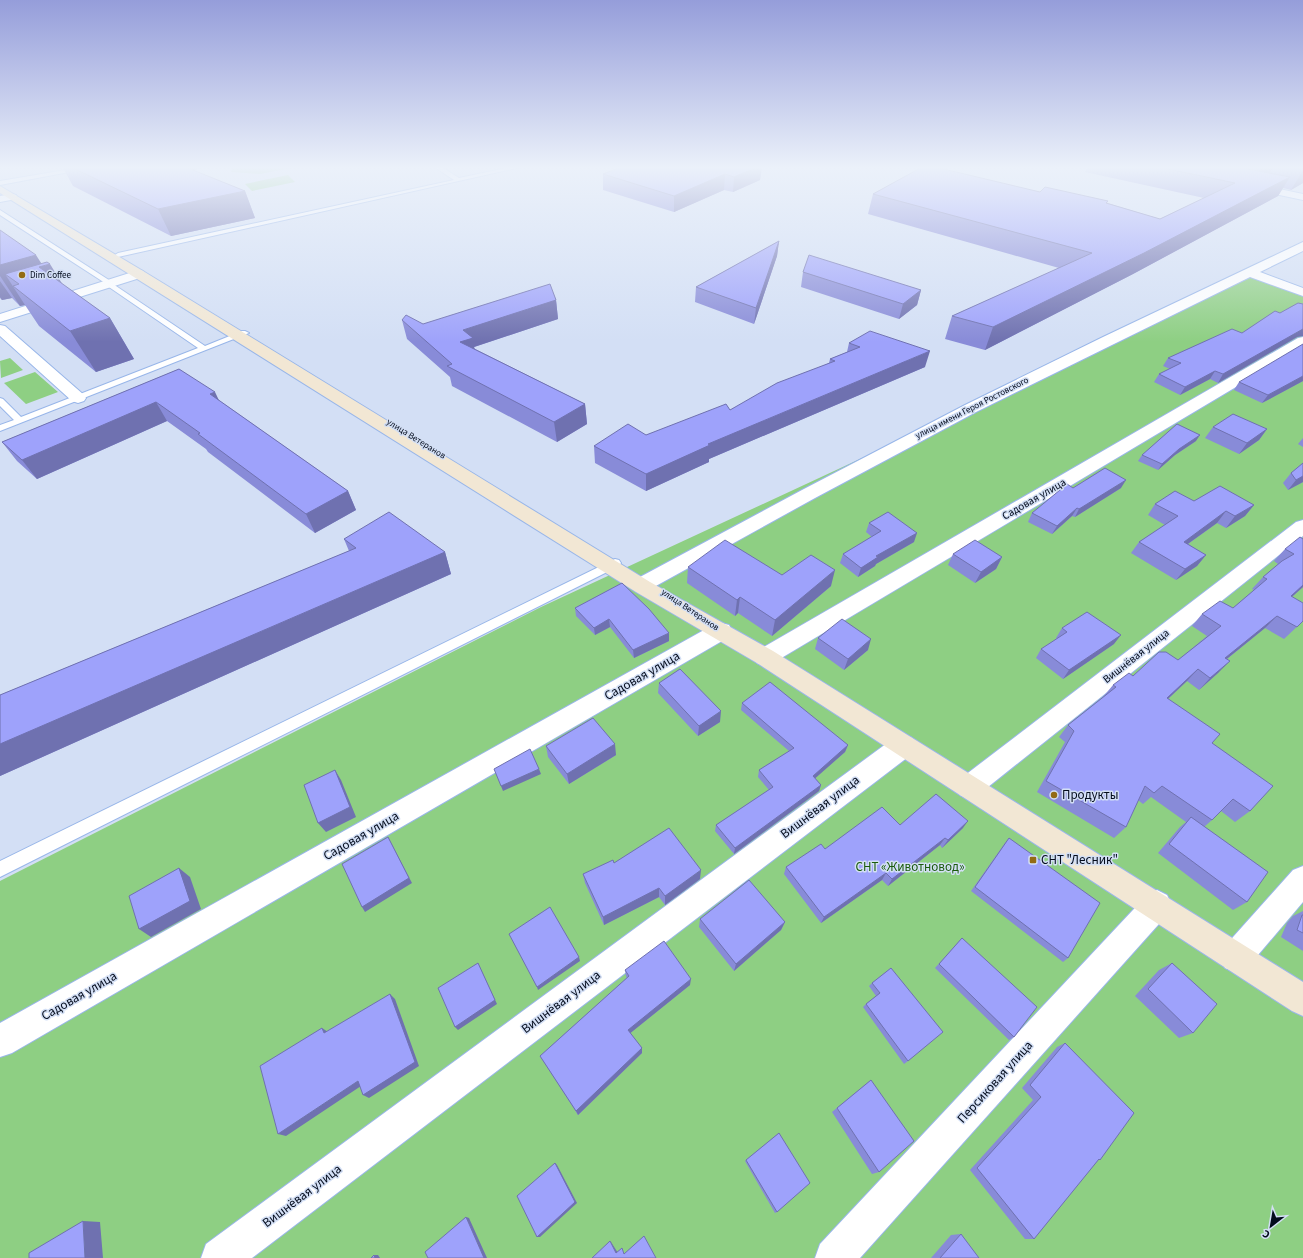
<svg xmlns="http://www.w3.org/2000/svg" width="1303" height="1258" font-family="'Source Sans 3',sans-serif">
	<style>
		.green { fill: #8ecf83 }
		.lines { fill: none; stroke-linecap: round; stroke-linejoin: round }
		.lane-casing { stroke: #98b6e9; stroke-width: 2 }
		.street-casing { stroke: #98b6e9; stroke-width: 2 }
		.secondary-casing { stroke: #98b6e9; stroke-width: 2 }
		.lane { fill: #fff; fill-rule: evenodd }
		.street { fill: #fff; fill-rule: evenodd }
		.secondary { fill: #f2e7d4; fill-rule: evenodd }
		.wall { fill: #888bd8 }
		.shaded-wall { fill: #6f71b0 }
		.building { fill: #9ea2fb; stroke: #6f71b0 }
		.poi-dot { fill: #936b14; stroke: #d3dff5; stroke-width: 1.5 }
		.labels { text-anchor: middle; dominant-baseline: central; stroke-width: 3; stroke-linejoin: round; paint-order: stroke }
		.far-poi-label { font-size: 9px; fill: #030b1c; stroke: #d3dff5; text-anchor: start }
		.far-street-label { font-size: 9px; fill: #030b1c; stroke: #d3dff5 }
		.street-label { font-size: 11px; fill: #030b1c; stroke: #d3dff5 }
		.near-street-label { font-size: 13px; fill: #030b1c; stroke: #d3dff5 }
		.near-poi-label { font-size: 13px; fill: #030b1c; stroke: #d3dff5; text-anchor: start }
		.near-park-label { font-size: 13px; fill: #1a5b0c; stroke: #d3dff5 }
	</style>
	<rect width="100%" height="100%" fill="#d3dff5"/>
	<!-- green -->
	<path class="green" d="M229,166H301L260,174L231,172L232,169Z
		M288,175L295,182L252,191L245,184Z
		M1254,276L1303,293V1258H0V881L541,607Z
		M10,358L23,370L1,378L0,361Z
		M35,372L58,392L26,404L4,383Z"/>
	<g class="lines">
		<defs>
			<path id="lane" d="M89,166H101L0,185V181Z
				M433,166H440L459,178L516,166H526L118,257L115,255L118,253L454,180Z
				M0,210L112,282L113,284L205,346L242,331H245L249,333L0,431V425L14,420L0,406V398L3,399L21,417L198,348L106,285L105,283L0,215Z
				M615,559L619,560L621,563L619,566L0,877V861Z"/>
			<path id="street" d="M1251,183L1303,194V200L1247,188L1246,186L1247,184Z
				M12,194L16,195L17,197L16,199L0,202V196Z
				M1303,242V251L1260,272L1303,288V296L1250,277L976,412L815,498L654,587L647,589L640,587L637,582L640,577L802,490L965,405L1103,337Z
				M139,270L143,271L145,274L143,277L0,322V314Z
				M0,325L5,326L84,395L86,398L84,401L78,403L72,401L0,336Z
				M1303,337V347L773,663L765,666L757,663L754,657L757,651L1298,338Z
				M1303,520V536L978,795L969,799L960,795L956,787L960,779L1296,522Z
				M721,623L729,625L732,631L729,637L12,1053L0,1057V1023L713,625Z
				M903,735L912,738L916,746L912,754L252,1258H201L206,1244L894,738Z
				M1303,866V902L1247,968L1236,972L1225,968L1221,957L1225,946L1293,870Z
				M1157,890L1167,895L1172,905L1167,915L860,1258H815L820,1244L1147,895Z"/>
			<path id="secondary" d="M0,186L143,271L650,582L773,651L1303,982V1016L1292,1011L757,663L636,592L0,193Z"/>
		</defs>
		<!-- lane casing -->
		<use href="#lane" class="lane-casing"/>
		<!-- street casing -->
		<use href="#street" class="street-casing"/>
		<!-- secondary casing -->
		<use href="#secondary" class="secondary-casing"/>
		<!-- lane -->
		<use href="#lane" class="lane"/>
		<!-- street -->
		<use href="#street" class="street"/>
		<!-- secondary -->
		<use href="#secondary" class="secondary"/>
	</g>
	<!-- wall -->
	<path class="wall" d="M62,166H202L194,171L245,191L255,218L171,236L73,186Z
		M672,166H762L760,180L733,192L724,190L674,212L603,190V174L668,168Z
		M1088,166H1303V183L1291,190L1283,188L1278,196L1133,274L985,350L945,339L952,316L1059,268L868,214L873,194L1040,192L1108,201L1107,203L1160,219L1204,198L1085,172Z
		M0,230L42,264L62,284L110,318L134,359L96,372L39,326L25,305L20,306L12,298L2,300L0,298Z
		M779,241L777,256L754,324L695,302L696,287Z
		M803,272L921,290L917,305L899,319L801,287Z
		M556,300L558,319L474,347L475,349L585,404L587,424L557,442L452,386L450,377L407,339L402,320L423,324Z
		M1242,333L1297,337L1218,383L1210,379L1180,395L1154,382L1159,374L1170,369L1163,366L1168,358Z
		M849,343L925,367L709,459V462L646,491L595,463L594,446L646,435L730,410L829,363L830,359L847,352Z
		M179,369L220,401L348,491L356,510L315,533L208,452L206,449L167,421L37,479L17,461L2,442Z
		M1303,381L1262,403L1234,390L1239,382Z
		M1213,427L1267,429L1259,440L1239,454L1205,438Z
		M1303,438V447L1298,444Z
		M1196,441L1175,455L1158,470L1138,461L1142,455Z
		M1303,463V482L1288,490L1283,483L1291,473Z
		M1073,488H1121L1075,517L1072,516L1052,534L1028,522L1032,513Z
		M1194,501L1254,505L1245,516L1226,528L1217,523L1188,544L1206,555L1197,566L1176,580L1131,553L1139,542L1165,525L1148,515L1155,504Z
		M869,523L914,542L876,564L875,566L858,577L840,563L843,554L872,537L866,532Z
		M344,539L445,552L451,574L0,776V695L349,551Z
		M1303,539V587L1292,597L1303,621L1284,639L1265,628L1227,659L1218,673L1199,690L1187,681L1168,699L1212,743L1250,811L1235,822L1221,811L1212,820L1204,827L1247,902L1233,910L1158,853L1180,827L1186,822L1151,797L1143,804L1138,800L1126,827L1114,838L1037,792L1065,742L1059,737L1068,725L1103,697L1113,685L1133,676L1178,660L1207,636L1192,626L1202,614L1233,608L1254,590L1252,589L1263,577L1278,564L1274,561L1285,549Z
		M953,554L1002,557L996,569L975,583L948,565Z
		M688,567L782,575L831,586L772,636L738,613L735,616L687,583Z
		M622,583L669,641L634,658L610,627L595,635L576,616L575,608Z
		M1062,628L1114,644L1063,679L1036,658L1041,649L1057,639L1056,638Z
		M818,638L868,650L844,670L815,649Z
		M659,683L720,722L698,736L658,693Z
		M742,703L848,745L845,752L815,778L821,785L819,791L734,854L715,831L716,825L769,790L758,777L759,770L789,751L741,710Z
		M546,746L616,755L569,784L548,757Z
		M900,825L963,828L942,848L940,845L888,886L882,880L821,923L784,874L786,867L825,849Z
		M1009,838L1068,958L1063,962L971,891L1005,843Z
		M614,863L700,879L665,905L659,897L604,925L585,883L583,874Z
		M1303,911V951L1281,937L1287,923L1293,916Z
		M700,919L785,922L781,930L734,971L699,927Z
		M962,938L1014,1037L1009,1040L935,968Z
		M1172,963L1193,1033L1179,1038L1135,996L1159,970Z
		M891,968L908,1061L904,1064L863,1007L866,1004L876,996L869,986L872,983Z
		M625,970L690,985L630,1033L642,1048V1053L578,1115L540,1056L627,978L626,976Z
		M1065,1043L1100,1160H1098L1034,1239H1025L970,1170L1033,1100L1022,1088L1057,1047Z
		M871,1080L879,1172L872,1174L832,1112Z
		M779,1133L777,1212L775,1213L745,1161Z
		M961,1234L979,1258H931L951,1235Z"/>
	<!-- shaded-wall -->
	<path class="shaded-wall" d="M179,166H202L184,177Z
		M759,166H762L760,180L733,192L734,177Z
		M1262,166H1274L1268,176L1253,182Z
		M1303,170V183L1291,190Z
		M725,174L724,190L674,212V196Z
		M1290,177L1278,196L1133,274L985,350L993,327Z
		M245,191L255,218L171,236L158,209Z
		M779,241L777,256L754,324L756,308Z
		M36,255L43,266L50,264L74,303L19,284L5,274L25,305L20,306L0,276V265Z
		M0,281L12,298L2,300L0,297Z
		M921,290L917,305L899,319L903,304Z
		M556,300L558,319L474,347L476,357L460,342L463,330Z
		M110,318L134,359L96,372L70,331Z
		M1303,329V336L1297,337L1218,383L1223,374Z
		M930,351L925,367L709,459V462L646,491V474L708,444Z
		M1215,371L1210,379L1180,395L1185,387Z
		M1303,376V381L1262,403L1268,395Z
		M215,392L224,411L210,394Z
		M156,402L167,421L37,479L22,460Z
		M585,404L587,424L557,442L554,422Z
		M1267,429L1259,440L1239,454L1247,443Z
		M1200,435L1196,441L1175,455L1158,470L1162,464L1179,449Z
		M1303,476V482L1288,490L1296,480Z
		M1126,480L1121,488L1075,517L1079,509Z
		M348,491L356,510L315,533L306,514Z
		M1254,505L1245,516L1226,528L1235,516Z
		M1077,508L1072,516L1052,534L1057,526Z
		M1226,511L1217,523L1175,553L1184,542Z
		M917,533L914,542L876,564L875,566L858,577L861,568L876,556Z
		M445,552L451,574L0,776V744Z
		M1206,555L1197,566L1176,580L1185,569Z
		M1002,557L996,569L975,583L981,572Z
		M835,570L831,586L772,636L775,620Z
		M1303,585V587L1279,608L1291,596Z
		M740,597L738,613L735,616L737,600Z
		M1277,616L1265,628L1213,670L1225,658Z
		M609,619L610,627L595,635L594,628Z
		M669,633V641L634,658L633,650Z
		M1121,635L1114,644L1063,679L1069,670Z
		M871,639L868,650L844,670L848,659Z
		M1230,661L1218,673L1199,690L1210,678Z
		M1198,669L1187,681L1156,710L1167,698Z
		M721,711L720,722L698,736L699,726Z
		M615,744L616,755L569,784L567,774Z
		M848,745L845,752L811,782L813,776Z
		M539,769L541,774L503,791L501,786Z
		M335,770L341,780L356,817L326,832L318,823Z
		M821,785L819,791L734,854L735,848Z
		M968,821L963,828L942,848L948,840Z
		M388,837L412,883L365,912L362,907Z
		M945,838L940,845L888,886L892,879Z
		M179,868L190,877L201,909L151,937L139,929Z
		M701,870L700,879L665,905V896Z
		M886,873L882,880L821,923L824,917Z
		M659,888V897L604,925L603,917Z
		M785,922L781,930L734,971L736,964Z
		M579,957L580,961L538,990L537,987Z
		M478,963L497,1004L458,1030L455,1027Z
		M691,979L690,985L628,1035V1030Z
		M390,994L395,999L419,1066L369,1098L363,1095Z
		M322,1028L328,1032L324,1033Z
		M642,1048V1053L578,1115L576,1111Z
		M358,1081L364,1084L286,1136L278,1134Z
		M555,1163L557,1165L577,1203L540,1237H537Z
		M466,1217L469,1218L487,1258H484Z
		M83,1221L100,1222L103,1258H85Z
		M610,1241L611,1242L618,1253H616Z
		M374,1255H378L380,1258H375Z"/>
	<!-- building -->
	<path class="building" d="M69,166H183L245,191L158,209Z
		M624,166H662L668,168L672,166H759L734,177L725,174L674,196L603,174Z
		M924,166H931L1040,192L1045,187L1108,201L1106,203L1160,219L1235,183L1154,166H1232L1290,177L1144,253L993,327L952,316L1092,253L873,194Z
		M0,230L36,255L0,265Z
		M779,241L756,308L696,287Z
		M809,255L921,290L903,304L803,272Z
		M47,262L50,264L39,267L110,318L70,331L13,286L19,284L5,274Z
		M550,284L556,300L463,330L473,338L460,342L585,404L554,422L447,366L452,364L402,320L406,315L423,324Z
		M1298,303L1303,304V329L1223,374L1215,371L1185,387L1159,374L1181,363L1168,358L1232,329L1242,333L1275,311L1280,313Z
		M870,331L930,351L708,444L710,445L646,474L594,446L628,424L646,435L726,404L730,410L777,383L835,361L830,359L860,347L849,343Z
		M1303,344V376L1268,395L1239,382Z
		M179,369L215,392L210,394L348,491L306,514L198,434L200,433L156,402L22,460L2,442Z
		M1233,414L1267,429L1247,443L1213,427Z
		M1177,424L1200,435L1179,449L1162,464L1142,455Z
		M1303,463V476L1296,480L1291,473Z
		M1105,468L1126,480L1079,509L1077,508L1057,526L1032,513L1066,485L1067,484L1073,488Z
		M1220,486L1254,505L1235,516L1226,511L1184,542L1206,555L1185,569L1139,542L1178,516L1155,504L1175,491L1194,501Z
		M389,512L445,552L0,744V695L356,548L344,539Z
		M888,512L917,533L876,556L878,557L861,568L843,554L881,531L869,523Z
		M1300,537L1303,539V585L1291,596L1303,603V621L1297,627L1277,616L1225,658L1230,661L1210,678L1198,669L1167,698L1220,734L1212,743L1273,786L1250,811L1233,799L1212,820L1162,786L1154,793L1145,786L1126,827L1046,781L1074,731L1068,725L1116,687L1113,685L1129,673L1133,676L1159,652H1166L1178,660L1221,626L1202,614L1220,601L1233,608L1267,579L1263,577L1282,561L1294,554L1285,549Z
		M725,540L782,575L811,555L835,570L775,620L740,597L737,600L688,567Z
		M975,540L1002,557L981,572L953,554Z
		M622,583L649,609L669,633L633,650L609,619L594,628L575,608Z
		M1087,612L1121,635L1069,670L1041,649L1067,632L1062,628Z
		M842,619L871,639L848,659L818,638Z
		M680,669L721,711L699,726L659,683Z
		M770,682L848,745L813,776L821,785L735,848L716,825L773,787L759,770L794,748L742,703Z
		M593,718L615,744L567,774L546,746Z
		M530,749L539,769L501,786L494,769Z
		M335,770L350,807L318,823L304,785Z
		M936,794L968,821L948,840L945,838L892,879L886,873L824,917L786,867L821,844L825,849L882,807L900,825Z
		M1191,817L1268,872L1247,902L1169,844Z
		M669,828L701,870L665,896L659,888L603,917L583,874L613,860L614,863Z
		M388,837L409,878L362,907L342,864Z
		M1009,838L1100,903L1068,958L975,887Z
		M179,868L190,901L139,929L129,896Z
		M749,880L785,922L736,964L700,919Z
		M550,907L579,957L537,987L509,934Z
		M1302,915H1303V933L1297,930Z
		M962,938L1037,1007L1014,1037L939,964Z
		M664,941L691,979L628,1030L642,1048L576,1111L540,1056L629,976L625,970Z
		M478,963L495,1000L455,1027L438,988Z
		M1172,963L1217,1004L1193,1033L1148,989Z
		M891,968L943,1032L908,1061L866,1004L880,993L872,983Z
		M390,994L415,1062L363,1095L358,1081L278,1134L260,1066L322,1028L324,1033Z
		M1065,1043L1134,1113L1100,1160L1099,1159L1034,1239L977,1168L1041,1097L1030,1085Z
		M871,1080L914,1141L879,1172L837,1108Z
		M779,1133L810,1183L777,1212L746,1160Z
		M555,1163L575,1202L537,1237L517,1196Z
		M466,1217L484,1258H428L425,1252Z
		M83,1221L85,1258H29V1253Z
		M961,1234L979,1258H940Z
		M644,1236L656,1258H592L610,1241L616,1253L622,1248L624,1254Z
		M374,1255L375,1258H371Z"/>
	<!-- sky -->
	<linearGradient id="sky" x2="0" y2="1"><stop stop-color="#959dda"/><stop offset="0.49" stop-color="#ebf1fa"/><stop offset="1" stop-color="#ebf1fa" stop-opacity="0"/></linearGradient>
	<rect width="1303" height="342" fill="url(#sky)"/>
	<!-- markers -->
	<g class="poi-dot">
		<circle cx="22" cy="275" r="4"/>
		<circle cx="1054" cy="795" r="4"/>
		<rect x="1029" y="856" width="8" height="8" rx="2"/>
	</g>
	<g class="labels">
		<!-- far-poi labels -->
		<g class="far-poi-label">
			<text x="30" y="275">Dim Coffee</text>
		</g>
		<!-- far-street labels -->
		<g class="far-street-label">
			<text transform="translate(972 408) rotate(-27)">улица имени Героя Ростовского</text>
			<text transform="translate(416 439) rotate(32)">улица Ветеранов</text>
			<text transform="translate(690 610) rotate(34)">улица Ветеранов</text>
		</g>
		<!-- street labels -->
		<g class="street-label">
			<text transform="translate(1034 499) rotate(-30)">Садовая улица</text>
			<text transform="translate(1136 656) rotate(-38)">Вишнёвая улица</text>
		</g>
		<!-- near-street labels -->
		<g class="near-street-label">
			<text transform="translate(642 676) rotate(-30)">Садовая улица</text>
			<text transform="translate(820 807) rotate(-37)">Вишнёвая улица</text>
			<text transform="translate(361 836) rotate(-30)">Садовая улица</text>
			<text transform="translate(79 996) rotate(-30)">Садовая улица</text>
			<text transform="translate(561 1002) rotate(-37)">Вишнёвая улица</text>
			<text transform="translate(995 1082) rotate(-48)">Персиковая улица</text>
			<text transform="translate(302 1196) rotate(-37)">Вишнёвая улица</text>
		</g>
		<!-- near-poi labels -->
		<g class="near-poi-label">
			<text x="1062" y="795">Продукты</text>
			<text x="1041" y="860">СНТ "Лесник"</text>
		</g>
		<!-- near-park labels -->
		<g class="near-park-label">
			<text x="910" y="867">СНТ «Животновод»</text>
		</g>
	</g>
	<!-- north arrow -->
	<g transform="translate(1271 1226) rotate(211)" stroke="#d3dff5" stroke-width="3" paint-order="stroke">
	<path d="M0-3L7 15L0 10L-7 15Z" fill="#030b1c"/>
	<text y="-6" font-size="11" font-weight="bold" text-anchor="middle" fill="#030b1c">С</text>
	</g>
</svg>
